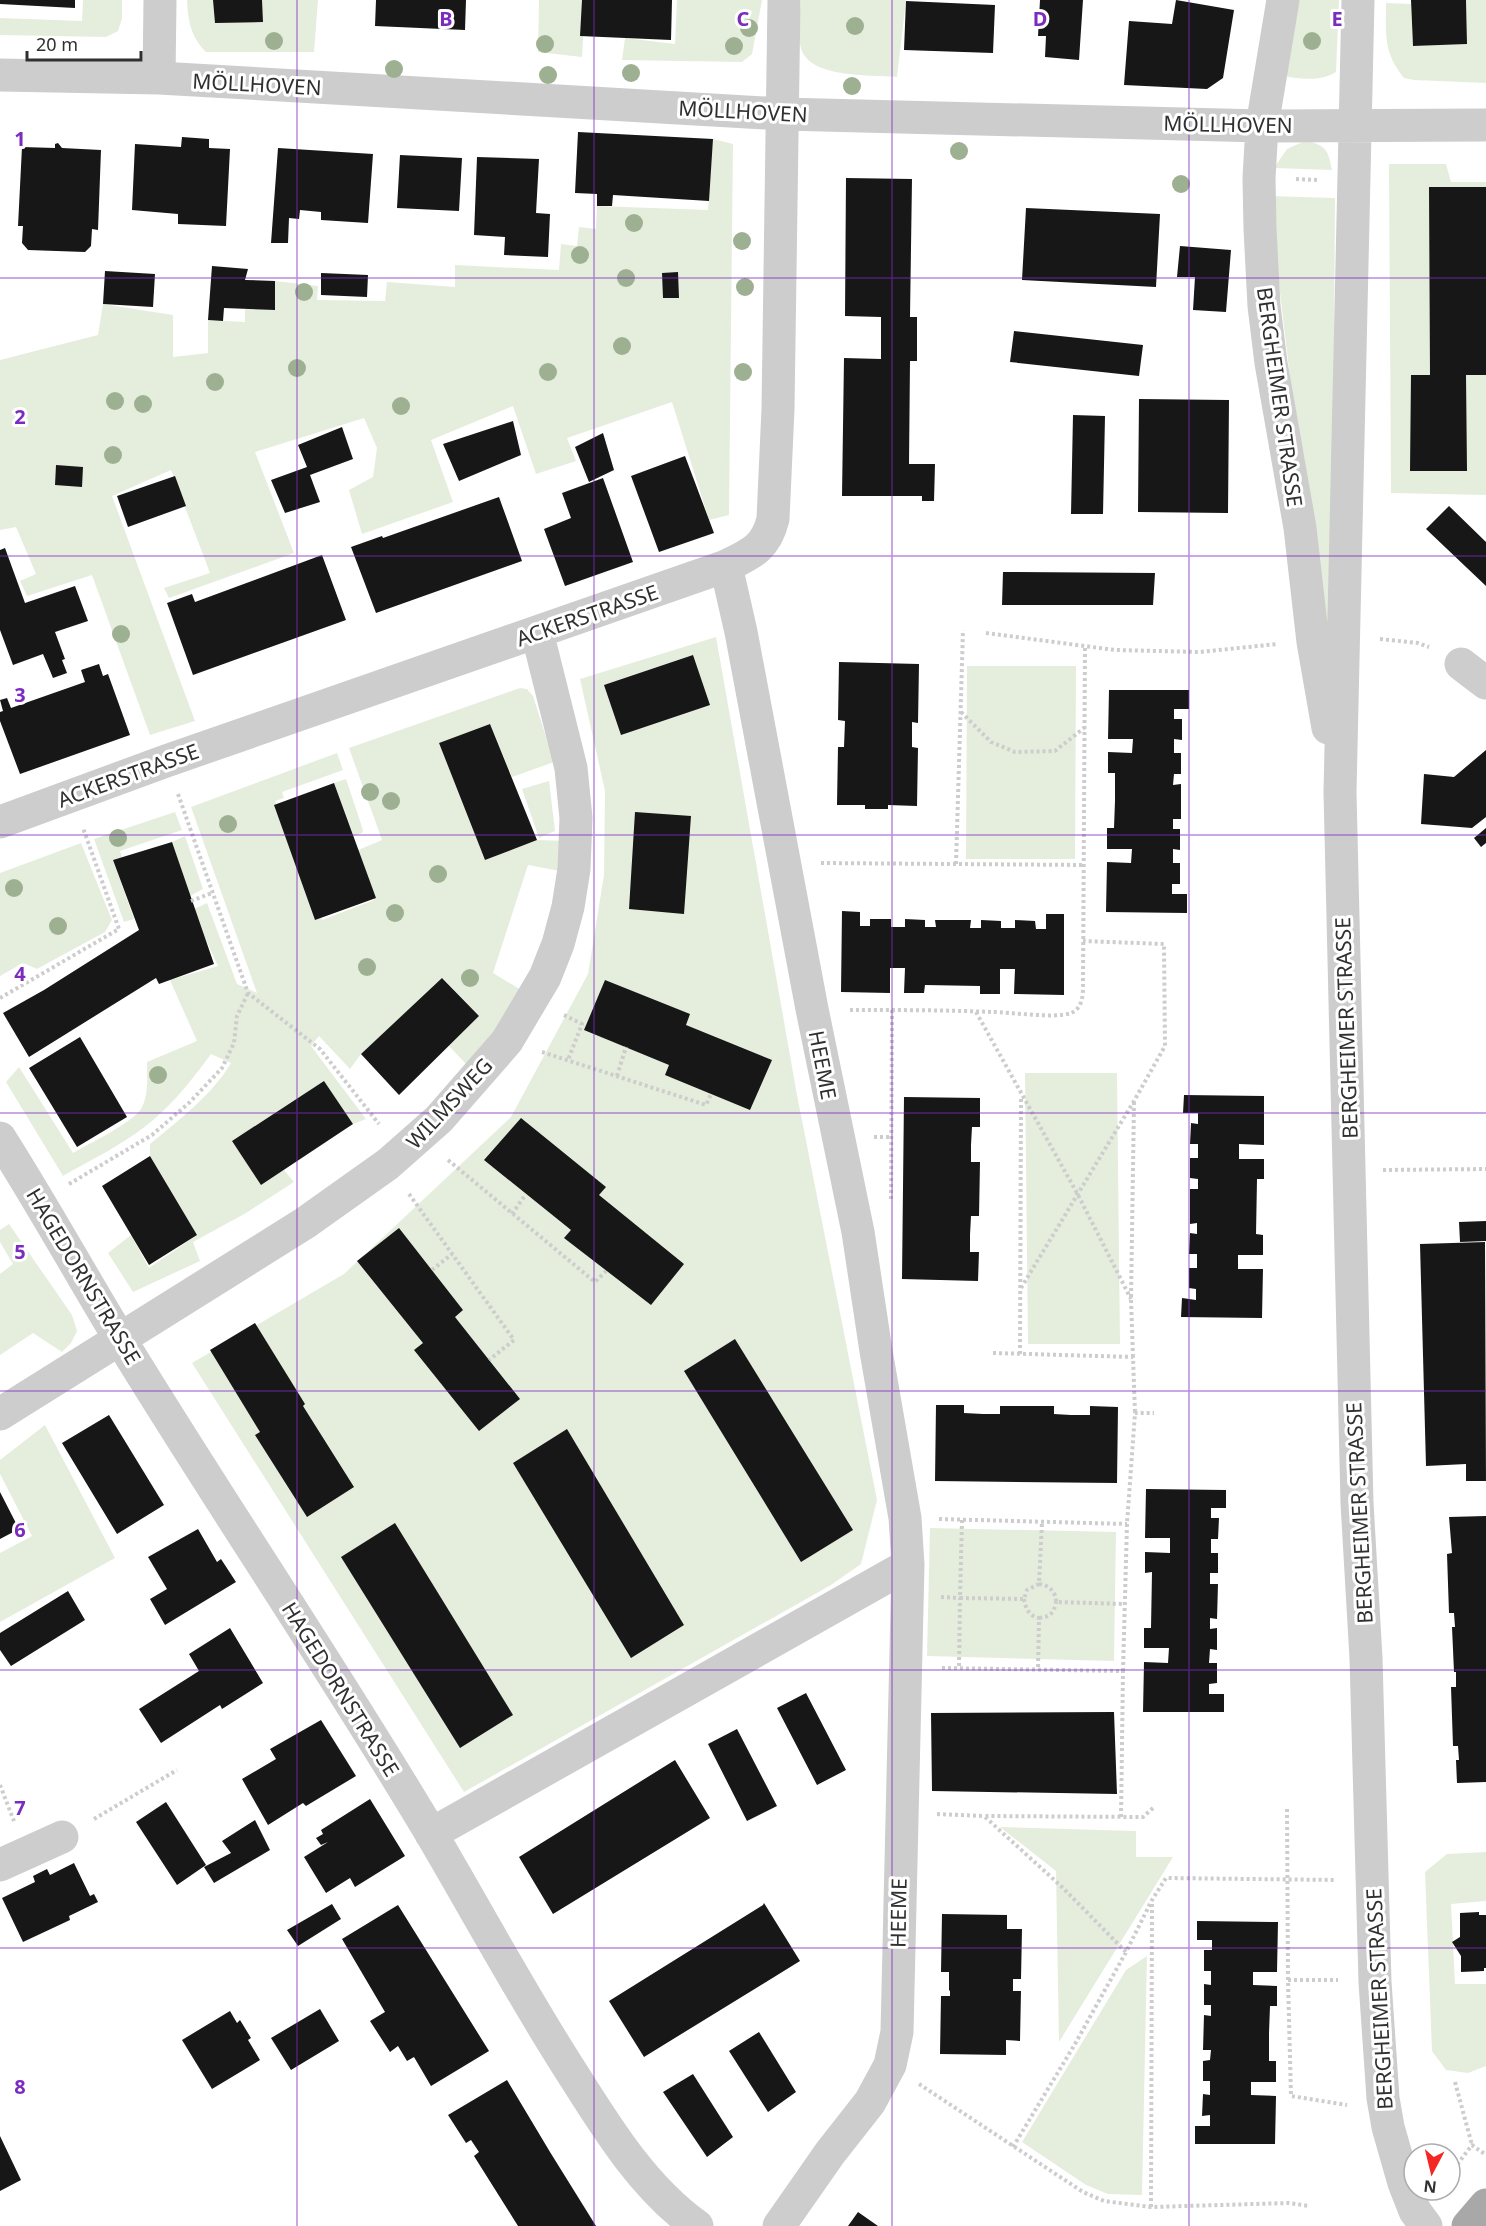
<svg xmlns="http://www.w3.org/2000/svg" width="1486" height="2226" font-family="'Noto Sans',sans-serif">
	<style>
		.green { fill: #e5eedd }
		.building { fill: #171717 }
		.lines { fill: none; stroke-linecap: round; stroke-linejoin: round }
		.path { stroke: #cdcdcd; stroke-width: 4; stroke-dasharray: 3 3; stroke-linecap: butt }
		.minor { stroke: #cdcdcd; stroke-width: 33 }
		.major { stroke: #a8a8a8; stroke-width: 33 }
		.tree { fill: #9eb092 }
		.grid { fill: none; stroke: #7b2cbf; stroke-width: 1.5; stroke-opacity: 0.55 }
		.labels { text-anchor: middle; dominant-baseline: central; stroke-width: 6; stroke-linejoin: round; paint-order: stroke }
		.street-label { font-size: 21px; fill: #303030; stroke: #fff }
		.grid-label { font-size: 20px; text-anchor: middle; font-weight: bold; fill: #7b2cbf; stroke: #fff; stroke-width: 6; stroke-linejoin: round; paint-order: stroke }
	</style>
	<rect width="100%" height="100%" fill="#fff"/>
	<!-- green -->
	<path class="green" d="M83,0H122V18L118,31L106,37L0,35V18L82,21Z
		M187,0H318L314,52H206C191,37 188,21 187,0Z
		M539,0H585L582,57L538,52Z
		M677,0H762L752,54L742,62L622,60L625,38L675,44Z
		M801,0H906L897,77C873,75 812,78 802,51C796,35 800,17 801,0Z
		M1295,0H1339L1336,72C1321,82 1297,79 1280,75Z
		M1466,0H1486V83L1414,80L1404,78C1383,52 1386,35 1386,3L1411,4L1413,46L1467,44Z
		M713,139L733,144L729,515L709,520L672,402L567,438L576,461L536,474L513,406L431,440L453,502L362,534L349,490L373,477L377,448L364,418L255,452L294,553L169,598L164,588L210,573L171,470L112,496L195,721L150,735L92,575L27,596L20,581L36,574L16,527L0,530V360L98,335L103,304L173,315V357L208,353V320L245,322V309L275,310V281L318,286L317,300L385,301L387,282L455,287V265L559,270L561,244L577,246L579,227L596,229L597,206L708,210Z
		M1305,141C1326,145 1328,149 1332,170L1274,168L1287,149Z
		M1389,164H1446L1451,182H1486V495L1391,493Z
		M1271,196L1335,198L1332,624H1319L1279,284Z
		M716,637L797,1095L877,1500L861,1564L831,1585L464,1792L192,1363L344,1274L511,1117L588,974L604,875L605,791L580,679Z
		M967,666H1076L1075,859H966Z
		M520,688L527,689L533,696L554,762L512,777L490,724L439,743L485,860L537,840L567,841L565,872L528,865L493,973L521,990L496,1032L467,1065L449,1046L479,1016L443,978L361,1054L350,1069L319,1036L311,1046L366,1119L353,1124L324,1081L232,1141L261,1185L284,1170L294,1182L246,1213L193,1242L200,1261L133,1292L108,1253L131,1235L149,1268L197,1235L150,1156V1144C179,1120 212,1095 231,1063L211,1054C189,1084 166,1113 135,1134C112,1150 87,1162 63,1176L6,1082L19,1067L73,1153C88,1144 132,1123 141,1109C149,1096 147,1076 147,1062L197,1041L170,980L218,966L192,910L207,903L237,984L257,993L191,807L337,753L343,770L282,792L284,798L275,801L322,920L374,900L356,851L382,840L349,748Z
		M346,779L363,830L362,833L354,836L334,783Z
		M549,781L555,831L539,838L522,789Z
		M175,812L182,830L120,851L122,857L113,860L134,919L124,922L94,839Z
		M185,836L203,889L190,896L172,842Z
		M81,843L112,920L105,932L37,969L23,963L0,976V873Z
		M1025,1073H1117L1120,1344H1028Z
		M9,1224L72,1315L77,1331L71,1343L62,1352L33,1333L0,1355V1274L13,1264L0,1242V1230Z
		M45,1425L115,1558L0,1622V1553L32,1536L0,1474V1460Z
		M930,1528L1116,1532L1114,1661L927,1656Z
		M1000,1827L1136,1831V1857H1173L1059,2042L1056,1871Z
		M1486,1852V1901L1451,1904L1455,1984H1486V2066L1468,2073L1446,2070L1432,2051L1425,1872L1447,1854Z
		M1147,1956L1142,2195L1108,2194L1086,2185L1022,2142L1126,1970Z"/>
	<!-- building -->
	<path class="building" d="M0,0H75V8L0,4Z
		M213,0H262L263,22L215,23Z
		M376,0H466L465,30L375,26Z
		M582,0H672L671,40L580,36Z
		M1040,0H1083L1079,60L1045,57L1046,36H1038Z
		M1176,0L1234,10L1223,78L1207,89L1124,85L1129,21L1172,24Z
		M1411,0H1466L1467,44L1413,46Z
		M906,1L995,5L993,53L904,50Z
		M578,132L713,139L709,201L613,195L612,206H597V194L575,193Z
		M182,137L209,139V148L230,149L226,226L178,224V214L132,210L135,144L181,147Z
		M58,143L62,148L101,150L98,230L92,229L91,246L85,252L28,250L22,243L23,226H18L22,147L55,148V144Z
		M278,148L373,154L368,223L321,220V212L300,210L299,219L289,218L288,243H271Z
		M400,155L462,158L459,211L397,208Z
		M477,157L539,159L536,213L550,214L548,257L504,255L505,237L474,235Z
		M846,178L912,179L910,317H917V361H910L909,464H935L934,501H922V496H842L844,358L881,359V317L845,316Z
		M1429,187H1486V375H1466L1467,471H1410L1411,375H1430Z
		M1026,208L1160,214L1156,287L1022,280Z
		M1180,246L1231,250L1226,312L1193,310L1195,277H1177Z
		M212,266L248,269L245,280L275,281V310L224,308L223,321L208,320Z
		M105,271L155,274L153,307L103,304Z
		M678,272L679,298H663L662,273Z
		M321,273L368,275L367,297L321,295Z
		M1014,331L1143,345L1139,376L1010,362Z
		M1139,399L1229,400L1228,513L1138,512Z
		M1073,415L1105,416L1103,514H1071Z
		M513,421L521,455L459,481L443,444Z
		M342,427L353,459L310,475L320,502L285,513L271,480L307,467L298,445Z
		M603,433L614,470L589,482L575,447Z
		M685,456L714,533L659,552L631,476Z
		M56,465L83,467L82,487L55,485Z
		M175,476L186,506L128,527L117,496Z
		M603,478L633,562L565,586L544,529L571,518L562,493Z
		M499,497L522,561L376,613L351,547L382,536L383,538Z
		M1449,506L1486,542V586L1426,529Z
		M5,548L25,603L75,586L88,621L55,632L65,659L62,660L67,673L53,678L43,654L13,665L0,630V550Z
		M322,555L346,620L193,675L167,603L192,594L195,602Z
		M1003,572L1155,573L1153,605H1002Z
		M693,655L710,705L621,735L604,685Z
		M839,662L919,664L918,723L912,722V747L918,748L917,806L888,805V809H865V805H837L838,747H844L845,721L838,720Z
		M99,664L103,676L108,674L130,735L20,774L0,721V712L3,711L0,700L7,698L11,708L85,682L81,670Z
		M1109,690H1189V709H1174V719H1182V740L1174,739V753H1181V774H1174L1173,785L1181,784V819H1173V829H1180V850L1173,849V863H1180V884H1172V894H1187V913L1106,912L1107,862L1131,863L1132,849H1107V828H1114L1115,801V773H1108V752L1132,753L1133,739H1108Z
		M490,724L537,840L485,860L439,743Z
		M1486,750V817L1472,828L1421,824L1424,774L1454,777Z
		M334,783L376,898L315,920L274,805Z
		M635,812L691,816L684,914L629,909Z
		M1486,828V843L1481,847L1474,838Z
		M172,842L214,964L159,984L156,978L29,1057L3,1013L44,990L139,930L113,860Z
		M842,911L860,912V926H870V919H891V927H905V919L925,920V927H936L935,920H971L970,928H981V920L1001,921V928H1015V920L1035,921L1036,929H1046V914H1064V995L1014,994L1015,969H1000V994H980V986L925,985L924,993H904L905,968H890V993L841,992Z
		M442,978L479,1016L399,1095L361,1054Z
		M605,980L690,1014L686,1025L772,1060L750,1110L665,1075L669,1065L584,1030Z
		M80,1037L127,1117L77,1147L29,1068Z
		M324,1081L353,1124L261,1185L232,1141Z
		M1184,1095L1264,1096V1145L1239,1144V1159H1264V1179H1257L1256,1234L1263,1235V1255H1238V1269H1263L1262,1318L1181,1317L1182,1298L1196,1300V1289L1189,1288V1268H1197V1254H1189L1190,1233L1197,1234V1223L1190,1224V1189H1198V1179L1190,1178V1158H1198V1144H1190L1191,1123L1198,1124V1113H1183Z
		M904,1097L980,1098V1127H972L971,1145V1162H980L979,1216H971L970,1235V1252H979L978,1281L902,1279Z
		M521,1118L606,1187L599,1195L684,1264L651,1305L564,1238L571,1230L484,1160Z
		M150,1156L197,1235L149,1265L102,1186Z
		M1486,1221V1241L1460,1242L1459,1222Z
		M399,1228L463,1310L455,1317L520,1399L479,1431L414,1350L423,1343L357,1261Z
		M1485,1242L1486,1481H1466V1464L1426,1466L1420,1244Z
		M255,1323L305,1404L303,1406L354,1487L307,1517L255,1435L260,1432L210,1350Z
		M735,1339L853,1530L801,1562L684,1371Z
		M936,1405H964V1413L983,1414H1000V1406H1054V1414L1071,1415H1090V1406L1118,1407L1117,1483L935,1481Z
		M109,1415L164,1505L117,1534L62,1443Z
		M567,1429L684,1625L631,1658L513,1463Z
		M1146,1489L1226,1490V1508H1211V1518H1219L1218,1539H1211V1553H1218V1573H1210V1584H1218L1217,1619L1210,1618V1629L1217,1628V1650L1210,1649L1209,1663H1217V1683L1209,1684V1694H1224V1712H1143L1144,1662L1168,1663L1169,1648H1144V1628H1151L1152,1572L1145,1573V1552L1170,1553V1538H1145Z
		M0,1492L19,1529L0,1539Z
		M1486,1516V1782L1457,1783L1456,1760H1459L1458,1746H1453L1451,1687H1456V1672H1454L1452,1627H1455L1454,1613H1449L1447,1554L1452,1553L1449,1517Z
		M395,1523L513,1715L460,1748L341,1557Z
		M198,1529L217,1562L221,1559L236,1582L165,1625L150,1599L167,1589L148,1557Z
		M68,1591L85,1620L11,1666L0,1650V1633Z
		M230,1628L263,1683L222,1709L220,1705L161,1743L139,1709L199,1671L189,1654Z
		M806,1693L846,1770L817,1785L777,1708Z
		M1114,1712L1117,1794L932,1791L931,1713Z
		M321,1720L356,1776L306,1806L303,1803L268,1825L242,1779L276,1759L270,1749Z
		M737,1729L777,1806L747,1821L708,1744Z
		M675,1760L710,1818L553,1914L519,1857Z
		M370,1799L405,1856L355,1887L350,1878L326,1893L304,1857L328,1842L321,1845L316,1838L323,1834L321,1830Z
		M166,1802L206,1865L177,1885L136,1822Z
		M255,1820L270,1850L214,1883L204,1867L231,1853L222,1841Z
		M74,1863L90,1896L94,1894L98,1902L69,1916L70,1920L23,1942L2,1898L35,1882L33,1876L47,1869L50,1875Z
		M764,1903L800,1961L644,2057L609,2001L763,1905Z
		M332,1904L341,1919L298,1946L287,1930Z
		M398,1905L489,2051L431,2086L414,2057L407,2061L398,2046L390,2052L370,2021L385,2012L342,1939Z
		M1479,1912V1915H1486V1968H1484V1971L1461,1972V1956L1452,1942L1460,1937V1913Z
		M942,1914L1007,1915V1929H1022L1021,1979H1013V1991H1021L1020,2041L1006,2040V2055L940,2054L941,1996H950V1990L949,1991V1972H941Z
		M1197,1921L1278,1922L1277,1972H1253V1985L1277,1986V2006H1270L1269,2033V2061H1276V2082H1251V2095L1276,2096L1275,2144H1195V2126H1210V2115L1202,2116L1203,2094L1210,2095V2081H1203V2061L1210,2060L1211,2050H1203L1204,2015L1211,2016V2005H1204V1984L1211,1985V1971H1204V1950H1212V1940H1197Z
		M320,2009L339,2041L291,2070L271,2038Z
		M230,2011L237,2023L240,2020L251,2038L248,2040L260,2060L212,2089L182,2040Z
		M759,2032L796,2092L768,2112L729,2051Z
		M693,2074L733,2137L707,2157L663,2092Z
		M507,2080L550,2152L596,2226H518L474,2156L479,2152L471,2140L466,2143L448,2115Z
		M0,2136L21,2180L0,2191Z
		M858,2212L878,2226H848Z"/>
	<g class="lines">
		<!-- path -->
		<path class="path" d="M1296,179L1318,180
			M986,633L1115,650L1200,652L1277,644
			M1380,639L1418,643L1429,647
			M961,712L991,742L1015,752L1055,751L1084,728
			M178,794L248,993L320,1049L379,1124
			M821,863L1084,865
			M956,864L963,630
			M191,901L212,893
			M0,998L119,929L83,828
			M850,1010C897,1010 945,1010 992,1012C1010,1012 1056,1019 1071,1013C1082,1009 1083,996 1083,986L1085,646
			M976,1012L1077,1193L1131,1299
			M564,1015L582,1024L568,1060
			M542,1052L706,1105L711,1094
			M617,1076L626,1047
			M874,1137H891
			M448,1160L595,1282L606,1271
			M1383,1170L1486,1169
			M69,1184L152,1135L190,1102L222,1068L234,1043L237,1016L248,993
			M409,1194L514,1340L489,1360
			M891,1199L892,1010
			M512,1214L526,1194
			M432,1270L452,1254
			M1021,1288L1134,1101L1165,1046L1164,944L1083,941
			M993,1353L1133,1357L1135,1413
			M1020,1354L1021,1096
			M1133,1357L1131,1299L1134,1102
			M939,1519L1127,1524
			M962,1520L960,1598L1024,1599L1027,1590L1039,1584L1042,1522
			M1039,1584C1049,1585 1056,1592 1056,1602L1125,1604
			M941,1597L960,1598L959,1668
			M1024,1599C1025,1608 1030,1617 1039,1618L1038,1669
			M1039,1618C1050,1617 1054,1613 1056,1602
			M942,1668L1123,1671L1121,1817
			M1123,1671L1127,1524L1135,1413H1154
			M0,1785L14,1821
			M1153,1808L1143,1817L984,1816L1062,1887L1126,1952L1152,1900L1166,1878L1336,1880
			M1287,1809L1288,1980L1291,2096L1347,2105
			M937,1814L984,1816
			M94,1819L177,1770
			M1288,1980H1338
			M1455,2082L1472,2145
			M919,2084L1083,2192L1104,2201L1151,2207L1289,2203L1309,2206
			M1013,2147L1075,2044L1126,1952
			M1450,2174L1472,2145L1486,2155
			M1151,2207L1152,1901"/>
		<!-- minor -->
		<path class="minor" d="M1283,0L1262,126L1259,178L1260,229L1264,306L1271,363L1300,528L1313,642L1328,728
			M1358,0L1340,792L1357,1503L1366,1658L1375,1982L1383,2098L1388,2127L1404,2183L1415,2211L1426,2226
			M0,75L159,78L783,114L1262,126L1486,125
			M159,78L160,0
			M726,566L741,632L812,1009L858,1232L876,1351L905,1518L908,1565L897,2032L890,2065L870,2102L830,2153L779,2226
			M1461,664L1486,683
			M0,822L166,761L726,566C751,554 766,548 773,519L778,409L784,0
			M0,1138C42,1204 80,1273 120,1339C222,1506 332,1667 432,1835C479,1915 523,1997 574,2076C608,2130 644,2188 697,2226
			M0,1414L305,1223L388,1164L439,1119L507,1041L545,977L558,944L568,907L574,869L576,818L571,768L537,632
			M431,1834L908,1565
			M0,1865L62,1837"/>
		<!-- major -->
		<path class="major" d="M1468,2226L1486,2205"/>
	</g>
	<!-- trees -->
	<g class="tree">
		<circle cx="855" cy="26" r="9"/>
		<circle cx="749" cy="28" r="9"/>
		<circle cx="274" cy="41" r="9"/>
		<circle cx="1312" cy="41" r="9"/>
		<circle cx="545" cy="44" r="9"/>
		<circle cx="734" cy="46" r="9"/>
		<circle cx="394" cy="69" r="9"/>
		<circle cx="631" cy="73" r="9"/>
		<circle cx="548" cy="75" r="9"/>
		<circle cx="852" cy="86" r="9"/>
		<circle cx="959" cy="151" r="9"/>
		<circle cx="1181" cy="184" r="9"/>
		<circle cx="634" cy="223" r="9"/>
		<circle cx="742" cy="241" r="9"/>
		<circle cx="580" cy="255" r="9"/>
		<circle cx="626" cy="278" r="9"/>
		<circle cx="745" cy="287" r="9"/>
		<circle cx="304" cy="292" r="9"/>
		<circle cx="622" cy="346" r="9"/>
		<circle cx="297" cy="368" r="9"/>
		<circle cx="548" cy="372" r="9"/>
		<circle cx="743" cy="372" r="9"/>
		<circle cx="215" cy="382" r="9"/>
		<circle cx="115" cy="401" r="9"/>
		<circle cx="143" cy="404" r="9"/>
		<circle cx="401" cy="406" r="9"/>
		<circle cx="113" cy="455" r="9"/>
		<circle cx="121" cy="634" r="9"/>
		<circle cx="370" cy="792" r="9"/>
		<circle cx="391" cy="801" r="9"/>
		<circle cx="228" cy="824" r="9"/>
		<circle cx="118" cy="838" r="9"/>
		<circle cx="438" cy="874" r="9"/>
		<circle cx="14" cy="888" r="9"/>
		<circle cx="395" cy="913" r="9"/>
		<circle cx="58" cy="926" r="9"/>
		<circle cx="367" cy="967" r="9"/>
		<circle cx="470" cy="978" r="9"/>
		<circle cx="158" cy="1075" r="9"/>
	</g>
	<!-- grid -->
	<path class="grid" d="M297,0V2226M594,0V2226M892,0V2226M1189,0V2226M0,278H1486M0,556H1486M0,835H1486M0,1113H1486M0,1391H1486M0,1670H1486M0,1948H1486"/>
	<g class="labels">
		<!-- street labels -->
		<g class="street-label">
			<text transform="translate(257 84) rotate(3)">MÖLLHOVEN</text>
			<text transform="translate(743 111) rotate(3)">MÖLLHOVEN</text>
			<text transform="translate(1228 124) rotate(1)">MÖLLHOVEN</text>
			<text transform="translate(1280 397) rotate(82)">BERGHEIMER STRASSE</text>
			<text transform="translate(587 615) rotate(-19)">ACKERSTRASSE</text>
			<text transform="translate(128 775) rotate(-20)">ACKERSTRASSE</text>
			<text transform="translate(1346 1028) rotate(-92)">BERGHEIMER STRASSE</text>
			<text transform="translate(823 1065) rotate(79)">HEEME</text>
			<text transform="translate(449 1103) rotate(-47)">WILMSWEG</text>
			<text transform="translate(84 1276) rotate(59)">HAGEDORNSTRASSE</text>
			<text transform="translate(1359 1513) rotate(-93)">BERGHEIMER STRASSE</text>
			<text transform="translate(341 1689) rotate(58)">HAGEDORNSTRASSE</text>
			<text transform="translate(898 1913) rotate(-89)">HEEME</text>
			<text transform="translate(1379 1999) rotate(-93)">BERGHEIMER STRASSE</text>
		</g>
	</g>
	<g class="grid-label">
		<text x="446" y="26">B</text>
		<text x="743" y="26">C</text>
		<text x="1040" y="26">D</text>
		<text x="1337" y="26">E</text>
		<text x="20" y="146">1</text>
		<text x="20" y="424">2</text>
		<text x="20" y="702">3</text>
		<text x="20" y="981">4</text>
		<text x="20" y="1259">5</text>
		<text x="20" y="1537">6</text>
		<text x="20" y="1815">7</text>
		<text x="20" y="2094">8</text>
	</g>
	<!-- north arrow -->
	<g transform="translate(1432 2172) rotate(187)"><circle r="28" fill="#ffffff" stroke="#acacac" stroke-width="1.5"/>
	<path d="M0-4.5L10 22L0 15L-10 22Z" fill="#f42725"/>
	<text y="-9" font-size="16" font-weight="bold" text-anchor="middle" fill="#303030">N</text>
	</g>
	<!-- scale -->
	<path d="M27 51v9h114v-9" fill="none" stroke="#303030" stroke-width="3"/>
	<text x="36" y="51" font-size="18" fill="#303030" stroke="#ffffff" stroke-width="4.5" paint-order="stroke">20 m</text>
</svg>
